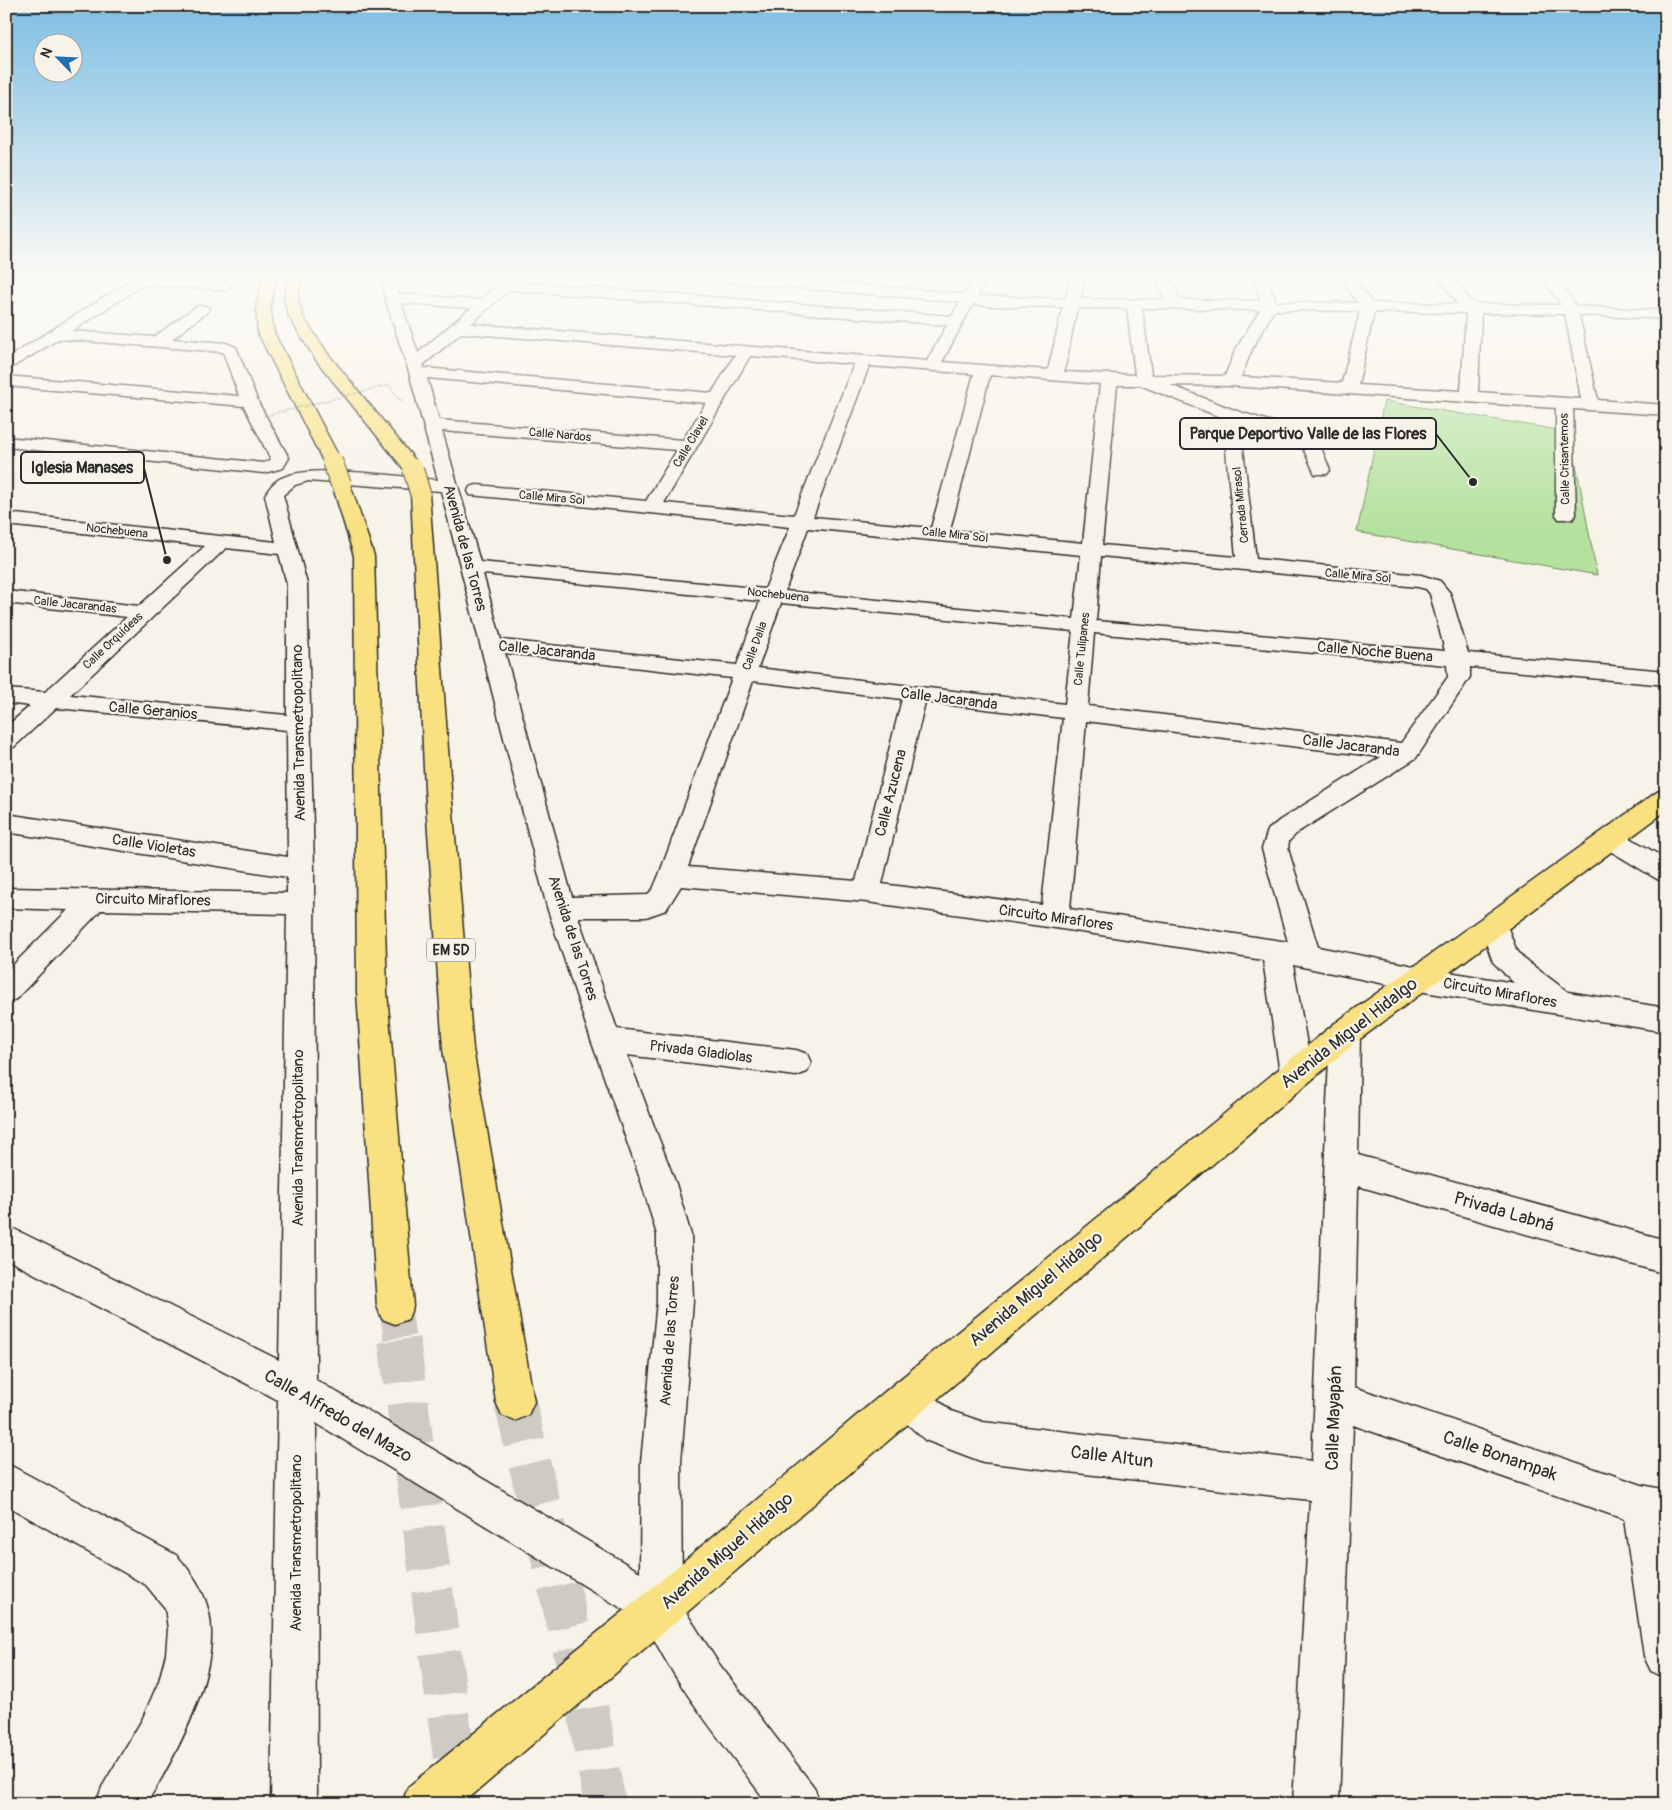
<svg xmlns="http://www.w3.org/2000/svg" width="1672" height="1810" font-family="Pangolin,sans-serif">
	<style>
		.green { fill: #b5e19e; stroke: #708664 }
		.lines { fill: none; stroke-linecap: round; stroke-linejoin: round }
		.highway-tunnel-far1 { stroke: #cecbc2; stroke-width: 32; stroke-dasharray: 32 16; stroke-linecap: butt }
		.highway-tunnel { stroke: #cecbc2; stroke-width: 42; stroke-dasharray: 42 21; stroke-linecap: butt }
		.minor-casing { stroke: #2b2b2b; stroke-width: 3 }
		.major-casing { stroke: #2b2b2b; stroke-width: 3 }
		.highway-casing { stroke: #2b2b2b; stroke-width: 3 }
		.path { stroke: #2b2b2b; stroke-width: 2; stroke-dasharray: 0.5 2; stroke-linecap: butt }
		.minor { fill: #f7f3e8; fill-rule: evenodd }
		.major { fill: #f9e181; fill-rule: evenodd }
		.highway { fill: #f9e181; fill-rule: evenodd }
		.highway-bridge-casing { stroke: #2b2b2b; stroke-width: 22; stroke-linecap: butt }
		.path-bridge { stroke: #2b2b2b; stroke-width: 2; stroke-dasharray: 0.5 2; stroke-linecap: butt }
		.highway-bridge { stroke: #f9e181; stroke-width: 20 }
		.labels { text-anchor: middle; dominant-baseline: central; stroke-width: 4.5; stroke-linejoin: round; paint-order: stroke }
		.far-street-label { font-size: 12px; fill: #2b2b2b; stroke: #f7f3e8 }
		.shield { fill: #f7f3e8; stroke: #686764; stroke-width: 1 }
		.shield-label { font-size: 14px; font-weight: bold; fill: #2b2b2b }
		.street-label { font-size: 15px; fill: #2b2b2b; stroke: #f7f3e8 }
		.near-street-label { font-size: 18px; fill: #2b2b2b; stroke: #f7f3e8 }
		.leader { fill: none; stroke: #2b2b2b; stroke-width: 2 }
		.callout-dot { fill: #2b2b2b; stroke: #f7f3e8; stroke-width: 2 }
		.callout { fill: #f7f3e8; stroke: #2b2b2b; stroke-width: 2 }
		.callout-label { font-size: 16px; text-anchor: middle; font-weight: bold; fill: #2b2b2b }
	</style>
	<rect width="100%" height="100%" fill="#f7f3e8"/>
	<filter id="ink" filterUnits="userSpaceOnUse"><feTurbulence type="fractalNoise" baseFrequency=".02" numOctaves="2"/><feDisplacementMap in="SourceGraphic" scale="10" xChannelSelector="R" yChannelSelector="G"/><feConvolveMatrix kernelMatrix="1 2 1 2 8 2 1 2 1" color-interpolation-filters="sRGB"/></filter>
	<g filter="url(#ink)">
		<!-- green -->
		<path class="green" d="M1384,401L1570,432L1597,575L1357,532Z"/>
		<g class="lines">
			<!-- highway-tunnel-far1 -->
			<path class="highway-tunnel-far1" d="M395,1306L400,1341"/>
			<!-- highway-tunnel -->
			<path class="highway-tunnel" d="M399,1340L458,1787
				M515,1402L586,1701L605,1804"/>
			<defs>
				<path id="minor" d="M136,277L225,282L232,286L225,290L143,285L72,331L154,337L197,306H207L209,309L207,312L172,339L226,343L236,347L258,402L289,458L283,468L264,473L6,447V437L264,463L271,460L244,406L6,386V376L239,396L223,352L59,339L6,371V359Z
					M381,277H395L398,294L480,300L506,277H521L517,282L952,316L960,302L720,281L713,277H772L965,294L974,277H988L978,296L1065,299L1072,277H1086L1080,299L1165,300L1157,277H1171L1180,300L1261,301L1253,277H1267L1276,302L1358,303L1340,277H1354L1372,303L1458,304L1438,277H1452L1470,300L1477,304L1561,305L1542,277H1556L1576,306L1666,311V319L1579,315L1598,400L1666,405V415L1573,409L1576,515L1573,519H1559L1556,515V408L1231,386L1170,385L1237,411L1308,433L1319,443L1330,470L1327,474H1315L1302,446L1296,441L1240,423L1256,559L1421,575L1440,581L1450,593L1468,653L1666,671V685L1470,667V677L1416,758L1298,832L1289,841L1288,849L1318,947L1419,967L1514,983L1493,962L1480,926L1484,918L1494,915L1504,918L1516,949L1524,959L1568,992L1666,1008V1032L1419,991L1293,965L1312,1073L1307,1082L1296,1086L1285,1082L1280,1073L1263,960L1055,928L867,902L681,886L666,910L646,917H578L617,1029L796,1050L807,1054L811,1063L807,1072L796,1076L627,1055L676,1184L691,1235L693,1301L681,1462L682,1606L719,1664L814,1787L820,1804H768C725,1745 677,1689 646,1623L316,1423L317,1804H271L278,1400L6,1259V1225L279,1360L287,914L101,910L16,999L6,1003V972L68,910L6,908V888L287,893V877L6,832V814L288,857L287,730L56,708L14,747L6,749V727L30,706L6,703V689L45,692L127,617L6,603V591L139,606L205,546L6,525V513L276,542L265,495C270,487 275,480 284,477C314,464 401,477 438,480L409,372L385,298ZM509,290L947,325L927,361L471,324ZM401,303L471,308L418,353ZM973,304L990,306L1063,307L1048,370L942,362ZM1077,308H1127L1135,375L1064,372ZM1142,308L1260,310L1236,349L1225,376L1151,375ZM1274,310L1360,311L1342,383L1241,377L1252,349ZM1374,312L1466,313L1461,391L1358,385ZM1481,313L1565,314L1581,399L1478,392ZM461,333L735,355L712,393L424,368L423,365ZM750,356L854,364L794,515L664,503ZM869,366L974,374L931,528L813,517ZM990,375L1100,384L1083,543L950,530ZM427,378L706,403L683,440L439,420ZM1117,385H1140L1223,418L1236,557L1102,545ZM442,431L677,450L646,501L477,485L470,487L468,491L470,495L790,527L765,589L480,562ZM308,481L441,491L547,907L591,1040L642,1184L657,1235V1301L641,1462L640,1572L316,1380L314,869L307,584L283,495L295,485ZM808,528L1081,555L1074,619L785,591ZM226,548L279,554L287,584V715L70,695ZM1101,556L1418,587L1426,589L1430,594L1445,651L1096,621ZM483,574L760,601L737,665L501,640ZM781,603L1073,631L1065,704L758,668ZM1094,633L1447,665L1448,677L1401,743L1088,706ZM505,653L732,678L659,875L653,889L647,895L572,897ZM753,681L902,699L856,881L688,867ZM925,702L1063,718L1042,905L882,884ZM1086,721L1381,757L1280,820L1268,830L1262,849L1288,942L1070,909Z
					M1611,830L1620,832L1666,859V882L1657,879L1602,846L1598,839L1602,832Z
					M1345,1020L1356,1024L1360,1033L1358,1155L1666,1240V1274L1358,1186L1354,1387L1642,1485L1666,1490V1678L1651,1671L1644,1656L1624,1519L1353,1425L1339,1804H1293L1310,1500L983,1462L925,1440L893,1411L887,1398L893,1385L906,1379L919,1385L951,1411L983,1422L1312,1461L1330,1033L1334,1024Z
					M6,1463L176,1555C195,1575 211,1602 211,1630C213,1685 175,1757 146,1804H96L102,1787L142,1720L159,1681L166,1654L168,1629L165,1608L146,1585L6,1505Z"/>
				<path id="major" d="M1666,789V811L1356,1042L462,1804H402L408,1787L646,1593L893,1385L1334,1024L1657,792Z"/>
				<path id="highway" d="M263,277H277L270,306L274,333L341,461L338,465H326L323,461L258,333L256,306Z
					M287,277H301L298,299L303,317L328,354L419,465L422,469L419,473H407L316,360L289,317L284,299Z
					M341,478L348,480L350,484L374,556L387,992L413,1306L408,1319L395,1324L382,1319L377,1306L357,992L354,556L332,484L334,480Z
					M420,487L427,489L429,493L451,789L473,1049L534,1402L528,1415L515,1421L502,1415L496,1402L443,1049L425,789L411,493L413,489Z"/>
			</defs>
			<!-- minor casing -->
			<use href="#minor" class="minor-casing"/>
			<!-- major casing -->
			<use href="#major" class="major-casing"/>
			<!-- highway casing -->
			<use href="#highway" class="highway-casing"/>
			<!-- path -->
			<path class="path" d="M389,385L399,400H402"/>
			<!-- minor -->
			<use href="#minor" class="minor"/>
			<!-- major -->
			<use href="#major" class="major"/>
			<!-- highway -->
			<use href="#highway" class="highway"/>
			<defs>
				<path id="highway-bridge" d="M332,461L341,484
					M413,469L420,493"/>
			</defs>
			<!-- highway-bridge casing -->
			<use href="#highway-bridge" class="highway-bridge-casing"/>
			<!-- path-bridge -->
			<path class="path-bridge" d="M264,416L389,385"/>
			<!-- highway-bridge -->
			<use href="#highway-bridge" class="highway-bridge"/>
		</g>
	</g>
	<!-- sky -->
	<linearGradient id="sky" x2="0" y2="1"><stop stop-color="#7dbee3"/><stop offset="0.52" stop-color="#fbfaf5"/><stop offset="1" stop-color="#fbfaf5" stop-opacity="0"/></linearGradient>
	<rect width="1672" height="530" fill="url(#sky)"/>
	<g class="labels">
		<!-- far-street labels -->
		<g class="far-street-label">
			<text transform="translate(560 435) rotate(5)">Calle Nardos</text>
			<text transform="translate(691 442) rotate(-59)">Calle Clavel</text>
			<text transform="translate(1565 459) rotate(-91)">Calle Crisantemos</text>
			<text transform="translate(552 498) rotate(5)">Calle Mira Sol</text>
			<text transform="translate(1241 505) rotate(-96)">Cerrada Mirasol</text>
			<text transform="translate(117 531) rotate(6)">Nochebuena</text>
			<text transform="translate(955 535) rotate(6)">Calle Mira Sol</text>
			<text transform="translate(1358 576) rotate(5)">Calle Mira Sol</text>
			<text transform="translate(778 595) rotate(6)">Nochebuena</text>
			<text transform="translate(75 605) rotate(6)">Calle Jacarandas</text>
			<text transform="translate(113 641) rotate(-43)">Calle Orquídeas</text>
			<text transform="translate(755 646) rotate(-70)">Calle Dalia</text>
			<text transform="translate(1082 649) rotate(-84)">Calle Tulipanes</text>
		</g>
		<!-- shield labels -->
		<rect class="shield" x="427" y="938.5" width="48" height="23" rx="4"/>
		<g class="shield-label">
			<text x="451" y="950">EM 5D</text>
		</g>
		<!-- street labels -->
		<g class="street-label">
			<text transform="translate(465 548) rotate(75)">Avenida de las Torres</text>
			<text transform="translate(547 651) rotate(6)">Calle Jacaranda</text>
			<text transform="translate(1375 652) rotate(5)">Calle Noche Buena</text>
			<text transform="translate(949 699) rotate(7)">Calle Jacaranda</text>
			<text transform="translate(153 711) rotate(5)">Calle Geranios</text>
			<text transform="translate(299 733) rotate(-91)">Avenida Transmetropolitano</text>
			<text transform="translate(1351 746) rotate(7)">Calle Jacaranda</text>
			<text transform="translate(891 793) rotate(-76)">Calle Azucena</text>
			<text transform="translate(154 846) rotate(9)">Calle Violetas</text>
			<text transform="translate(153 900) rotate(1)">Circuito Miraflores</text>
			<text transform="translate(1056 918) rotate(8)">Circuito Miraflores</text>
			<text transform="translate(573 938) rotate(72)">Avenida de las Torres</text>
			<text transform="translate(1500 993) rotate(10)">Circuito Miraflores</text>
			<text transform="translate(701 1052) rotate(7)">Privada Gladiolas</text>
			<text transform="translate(298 1138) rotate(-90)">Avenida Transmetropolitano</text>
			<text transform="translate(670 1341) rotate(-86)">Avenida de las Torres</text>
			<text transform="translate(296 1543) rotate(-90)">Avenida Transmetropolitano</text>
		</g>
		<!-- near-street labels -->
		<g class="near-street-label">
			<text transform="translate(1349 1033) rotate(-38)">Avenida Miguel Hidalgo</text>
			<text transform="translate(1504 1212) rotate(16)">Privada Labná</text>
			<text transform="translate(1036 1289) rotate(-40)">Avenida Miguel Hidalgo</text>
			<text transform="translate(338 1416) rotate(30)">Calle Alfredo del Mazo</text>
			<text transform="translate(1334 1418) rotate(-88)">Calle Mayapán</text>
			<text transform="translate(1500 1456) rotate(19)">Calle Bonampak</text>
			<text transform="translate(1112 1457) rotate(7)">Calle Altun</text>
			<text transform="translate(727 1551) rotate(-41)">Avenida Miguel Hidalgo</text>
		</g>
	</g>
	<!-- callouts -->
	<path class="leader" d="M1473 482L1436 434M167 560L144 468"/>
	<g class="callout-dot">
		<circle cx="1473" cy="482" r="5"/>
		<circle cx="167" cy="560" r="5"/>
	</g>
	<g class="callout">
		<rect x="1180" y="418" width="256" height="31" rx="5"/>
		<rect x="21" y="452" width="123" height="31" rx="5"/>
	</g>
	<g class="callout-label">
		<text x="1308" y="439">Parque Deportivo Valle de las Flores</text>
		<text x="82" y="473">Iglesia Manases</text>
	</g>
	<!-- margin -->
	<rect width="1672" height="1810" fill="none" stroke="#f7f3e8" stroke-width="25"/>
	<rect x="12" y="12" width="1647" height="1785" fill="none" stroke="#2b2b2b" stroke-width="2" filter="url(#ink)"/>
	<!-- north arrow -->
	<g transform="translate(58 58) rotate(294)"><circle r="24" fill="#f7f3e8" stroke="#a5a39c"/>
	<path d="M0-4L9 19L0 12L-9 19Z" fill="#1f6fb2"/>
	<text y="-8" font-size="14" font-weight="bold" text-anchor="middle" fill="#2b2b2b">N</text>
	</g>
</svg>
